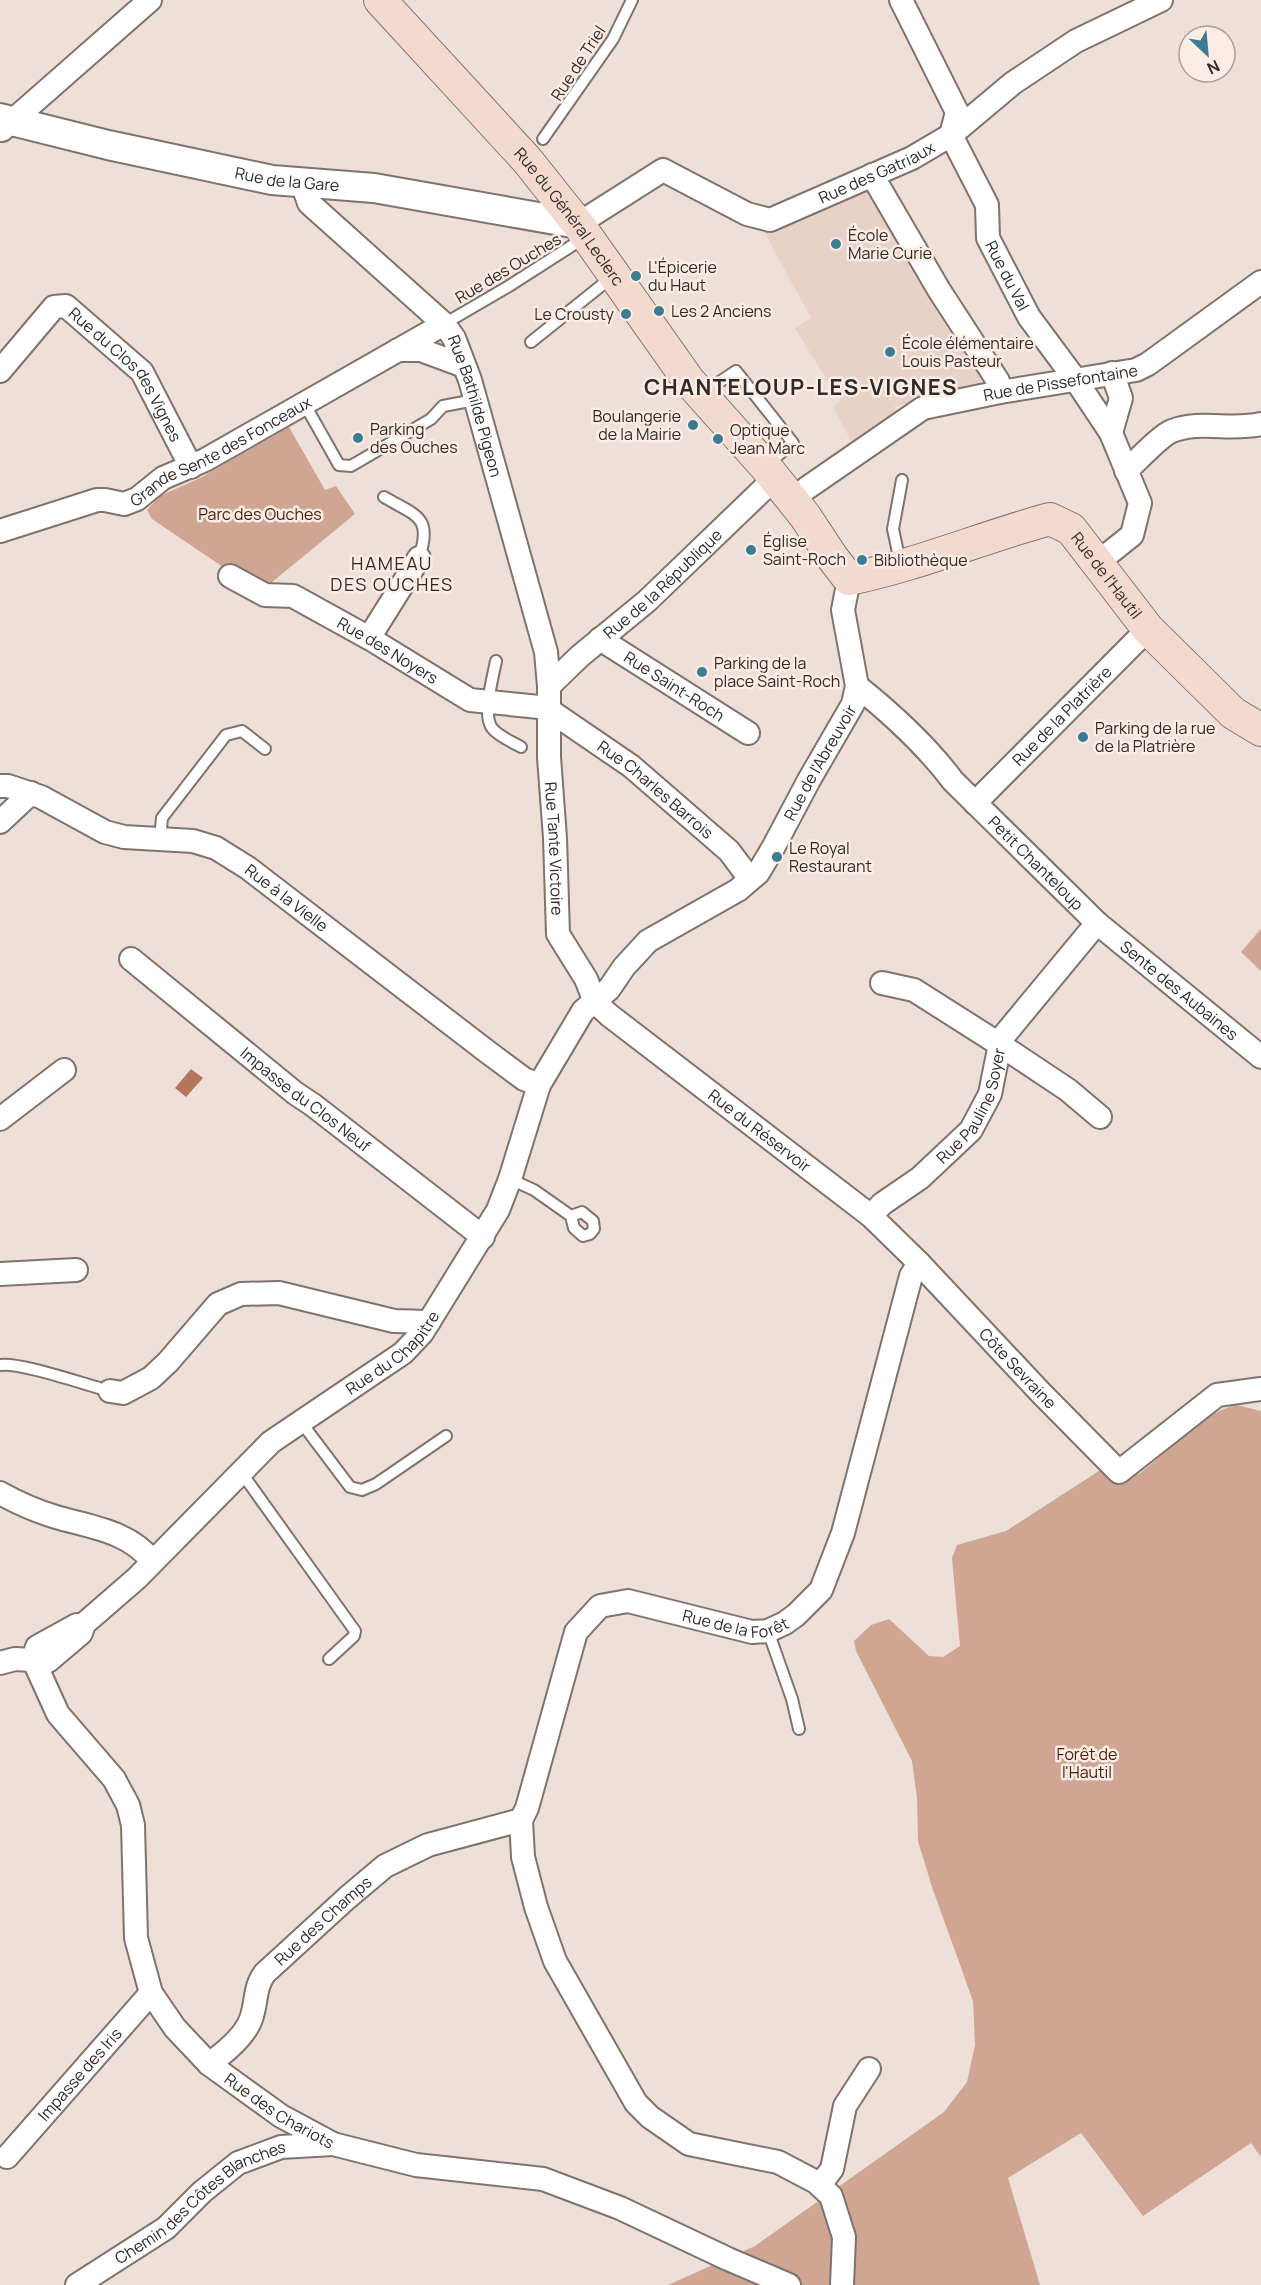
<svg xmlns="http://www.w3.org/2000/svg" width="1261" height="2285" font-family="Manrope,sans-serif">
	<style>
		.built { fill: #e8d2c8 }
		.green { fill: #cfa694 }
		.water { fill: #b4775b }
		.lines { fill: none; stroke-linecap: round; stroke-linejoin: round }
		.service-casing { stroke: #7f736d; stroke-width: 14 }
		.minor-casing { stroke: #7f736d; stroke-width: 26 }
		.tertiary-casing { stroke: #7f736d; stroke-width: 32 }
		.secondary-casing { stroke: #7f736d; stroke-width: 34 }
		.service { stroke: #fff; stroke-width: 10 }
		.minor { stroke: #fff; stroke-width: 22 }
		.tertiary { stroke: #fff; stroke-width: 28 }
		.secondary { stroke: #f4dace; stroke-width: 32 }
		.poi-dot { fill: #3c7c90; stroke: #fbece6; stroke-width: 2 }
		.labels { text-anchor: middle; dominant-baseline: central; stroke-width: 5; stroke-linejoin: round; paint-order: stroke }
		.street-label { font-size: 16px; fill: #2f2a27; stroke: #fbece6 }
		.poi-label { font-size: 16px; fill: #2f2a27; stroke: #fbece6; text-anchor: start }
		.park-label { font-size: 16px; fill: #461d08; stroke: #fbece6 }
		.neighbourhood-label { font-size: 18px; letter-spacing: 1.5px; fill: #2f2a27; stroke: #fbece6 }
		.district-label { font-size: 22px; font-weight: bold; letter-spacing: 1.5px; fill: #2f2a27; stroke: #fbece6 }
	</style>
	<rect width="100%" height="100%" fill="#eedfd9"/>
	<!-- built -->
	<path class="built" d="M865,182L984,377L976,386L894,407L897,413L852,442L833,407L840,401L795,328L811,318L762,228Z"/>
	<!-- green -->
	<path class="green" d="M289,427L325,490L336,486L355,514L260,592L152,519L147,510L160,496L202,477Z
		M1261,929V971L1241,952Z
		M1237,1405L1261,1411V2157L1251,2143L1143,2216L1081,2133L1008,2178L1040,2285H668L755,2246L944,2112L967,2082L975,2045L973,2001L932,1887L918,1841L917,1798L912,1761L856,1651L854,1641L871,1625L889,1619L929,1656L943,1657L960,1646L952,1558L957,1545L1006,1531L1102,1469L1128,1476L1139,1474C1171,1450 1197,1414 1237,1405Z"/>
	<!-- water -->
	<path class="water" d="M191,1069L203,1078L186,1097L175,1088Z"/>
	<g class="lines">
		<defs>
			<path id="service" d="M543,139L613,39L632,0
				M444,324L509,286L584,238
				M531,342L612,277
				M703,393L736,371L793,443L767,464
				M304,403L339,465L351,466L431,419L443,406L475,400
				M384,497C416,516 433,516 419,558
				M900,562L893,529L902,480
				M496,661C493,677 482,715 492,728C498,736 512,742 521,747
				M160,838L162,818L226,735L242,731L265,749
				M510,1179L534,1190L571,1216L574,1228L583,1236L590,1234L594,1229L593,1221L582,1212L571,1216
				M0,1365C21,1362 86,1385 110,1391
				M301,1422L350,1487L362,1490L376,1484L446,1436
				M241,1472L355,1631L354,1636L329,1659
				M768,1631L792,1699L799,1729"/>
			<g id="minor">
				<path id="s1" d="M901,0L957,112L951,135L987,205L988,238L1029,317L1075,379L1111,433L1140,503L1132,535L1097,563"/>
				<path d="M2,130L150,0"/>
				<path d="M872,175L939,290L998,381L1000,392"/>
				<path id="s2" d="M302,183L309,203L444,324L454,338L470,380L546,652L549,686V757L555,838L558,934L586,979L595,1002L609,1015L871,1216L919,1263L1041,1393L1119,1472L1217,1395L1261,1389"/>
				<path id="s3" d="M578,224L663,170L747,214L770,220L912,158L951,135L1013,83L1076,41L1161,0"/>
				<path d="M398,350H421L464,366"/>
				<path id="s4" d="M0,371L54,307L66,306L142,372L191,467"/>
				<path d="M1111,433L1121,398L1112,373"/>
				<path d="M1126,471C1136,462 1161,435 1172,431C1200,420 1232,431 1261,424"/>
				<path id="s5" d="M792,500L807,488L923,408L1000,392L1136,370L1148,364L1261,282"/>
				<path id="s6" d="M0,531L97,500H105L124,504L137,499L163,478L205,460L444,324"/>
				<path id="s7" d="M230,576L265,595L293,596L369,638L470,700L539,707L549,710L631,766L729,851L750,879"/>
				<path d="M369,638L419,558"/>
				<path id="s8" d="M600,639L748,733"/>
				<path id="s9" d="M549,686L580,656L647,601L775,478"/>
				<path id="s10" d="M857,686C892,714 926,745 953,781L1097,923L1261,1057"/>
				<path id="s11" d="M0,786H8L41,797L105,832L124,837L193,841L216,848L248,868L489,1053L524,1079L539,1085"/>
				<path id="s12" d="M975,803L1148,629"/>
				<path d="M0,822L31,793"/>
				<path id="s13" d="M131,959L295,1093L313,1105L483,1237"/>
				<path d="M882,983L914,990L999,1044L1068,1090L1100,1117"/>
				<path d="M0,1119L64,1070"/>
				<path id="s14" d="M871,1216L882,1204L920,1178L971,1130L990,1094L1001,1039L1097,923"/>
				<path d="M0,1274L76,1270"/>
				<path d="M110,1391L123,1393L151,1378L168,1362L218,1304L241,1294L279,1293L394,1321L429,1322"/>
				<path d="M0,1493C18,1503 36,1511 56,1517C90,1527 129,1531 152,1561"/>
				<path id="s15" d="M33,1659L58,1714L114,1779L128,1805L133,1825L136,1938L151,1993L175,2028L209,2064L281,2116L333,2144L416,2165L543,2179L620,2208L728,2259L789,2285"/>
				<path d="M33,1659L37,1647L77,1625"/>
				<path id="s16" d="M0,1663L15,1659L48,1661L81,1633L84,1624L137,1578L271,1442L403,1353L422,1333L498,1210L510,1179L539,1085L583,1011L609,989L624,967L648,941L738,890L758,873L773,848L809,780L853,704L857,686L843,610L849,579"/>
				<path id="s17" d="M209,2064C223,2054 245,2036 251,2019C257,2003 254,1987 265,1973L347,1898L385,1866L428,1845L521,1820"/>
				<path id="s18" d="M7,2157L151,1993"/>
				<path d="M820,2185L832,2169L845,2106L869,2069"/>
				<path id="s19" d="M77,2285L166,2228L202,2192L238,2163L281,2147L333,2144"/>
				<path id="s20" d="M842,2285L844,2237L831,2196L816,2182L778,2162L689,2144L650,2117L636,2103L555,1961L536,1907L523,1857L521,1820L527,1808L576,1632L600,1606L628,1601L752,1632L768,1631L785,1623L796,1615L821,1590L843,1533L911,1276L919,1263"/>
			</g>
			<g id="tertiary">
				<path id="s21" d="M0,118L108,145L272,180L374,188L578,224"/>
			</g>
			<g id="secondary">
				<path id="s22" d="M380,0L527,160L578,224L689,381L765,466L805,516L832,557L849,579C918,565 983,537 1050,519L1071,529L1148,629L1233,713L1261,730"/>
			</g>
		</defs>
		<!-- service casing -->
		<use href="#service" class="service-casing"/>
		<!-- minor casing -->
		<use href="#minor" class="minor-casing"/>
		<!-- tertiary casing -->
		<use href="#tertiary" class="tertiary-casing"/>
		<!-- secondary casing -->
		<use href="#secondary" class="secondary-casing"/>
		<!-- service -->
		<use href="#service" class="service"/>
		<!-- minor -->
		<use href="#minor" class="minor"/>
		<!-- tertiary -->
		<use href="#tertiary" class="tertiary"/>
		<!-- secondary -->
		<use href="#secondary" class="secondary"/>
	</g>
	<!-- markers -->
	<g class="poi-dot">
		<circle cx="836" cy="244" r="6"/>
		<circle cx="636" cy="276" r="6"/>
		<circle cx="659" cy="311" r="6"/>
		<circle cx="626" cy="314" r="6"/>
		<circle cx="890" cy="352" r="6"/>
		<circle cx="693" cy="425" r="6"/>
		<circle cx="358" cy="438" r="6"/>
		<circle cx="718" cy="439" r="6"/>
		<circle cx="751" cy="550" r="6"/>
		<circle cx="862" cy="560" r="6"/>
		<circle cx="702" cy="672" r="6"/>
		<circle cx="1083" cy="737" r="6"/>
		<circle cx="777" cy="857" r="6"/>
	</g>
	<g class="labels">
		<!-- street labels -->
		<g class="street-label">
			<text transform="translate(578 63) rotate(-57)">Rue de Triel</text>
			<text stroke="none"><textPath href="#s3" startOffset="336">Rue des Gatriaux</textPath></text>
			<text stroke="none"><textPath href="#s21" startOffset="294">Rue de la Gare</textPath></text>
			<text stroke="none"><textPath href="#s22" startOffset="288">Rue du Général Leclerc</textPath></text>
			<text transform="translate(508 268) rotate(-31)">Rue des Ouches</text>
			<text stroke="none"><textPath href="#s1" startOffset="303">Rue du Val</textPath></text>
			<text stroke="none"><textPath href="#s4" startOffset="188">Rue du Clos des Vignes</textPath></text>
			<text stroke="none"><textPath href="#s5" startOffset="300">Rue de Pissefontaine</textPath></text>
			<text stroke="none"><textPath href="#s2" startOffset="291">Rue Bathilde Pigeon</textPath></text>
			<text stroke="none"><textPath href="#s6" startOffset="240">Grande Sente des Fonceaux</textPath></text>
			<text stroke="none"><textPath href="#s22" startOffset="1038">Rue de l'Hautil</textPath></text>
			<text stroke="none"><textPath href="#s9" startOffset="153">Rue de la République</textPath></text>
			<text stroke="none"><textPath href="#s7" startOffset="177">Rue des Noyers</textPath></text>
			<text stroke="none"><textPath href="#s8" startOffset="88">Rue Saint-Roch</textPath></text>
			<text stroke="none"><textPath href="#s12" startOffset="123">Rue de la Platrière</textPath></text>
			<text stroke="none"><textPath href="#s16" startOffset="1264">Rue de l'Abreuvoir</textPath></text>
			<text stroke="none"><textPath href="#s7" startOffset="486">Rue Charles Barrois</textPath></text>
			<text stroke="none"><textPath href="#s2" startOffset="744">Rue Tante Victoire</textPath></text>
			<text stroke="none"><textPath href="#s10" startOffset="252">Petit Chanteloup</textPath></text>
			<text stroke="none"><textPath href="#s11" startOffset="315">Rue à la Vielle</textPath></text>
			<text stroke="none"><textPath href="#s10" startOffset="444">Sente des Aubaines</textPath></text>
			<text stroke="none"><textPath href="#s13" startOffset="224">Impasse du Clos Neuf</textPath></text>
			<text stroke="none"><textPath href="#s14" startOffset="154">Rue Pauline Soyer</textPath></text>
			<text stroke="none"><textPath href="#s2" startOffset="1116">Rue du Réservoir</textPath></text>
			<text stroke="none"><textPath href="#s16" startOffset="514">Rue du Chapitre</textPath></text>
			<text stroke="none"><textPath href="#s2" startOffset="1468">Côte Sevraine</textPath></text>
			<text stroke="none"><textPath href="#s20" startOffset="993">Rue de la Forêt</textPath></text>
			<text stroke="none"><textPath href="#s17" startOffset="189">Rue des Champs</textPath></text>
			<text stroke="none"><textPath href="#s18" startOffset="110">Impasse des Iris</textPath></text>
			<text stroke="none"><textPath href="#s15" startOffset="543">Rue des Chariots</textPath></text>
			<text stroke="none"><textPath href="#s19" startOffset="150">Chemin des Côtes Blanches</textPath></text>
		</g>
		<!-- poi labels -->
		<g class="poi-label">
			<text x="848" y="235">École<tspan x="848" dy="18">Marie Curie</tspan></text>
			<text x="648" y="267">L'Épicerie<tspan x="648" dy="18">du Haut</tspan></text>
			<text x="671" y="311">Les 2 Anciens</text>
			<text x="614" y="314" text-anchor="end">Le Crousty</text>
			<text x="902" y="343">École élémentaire<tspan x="902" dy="18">Louis Pasteur</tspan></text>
			<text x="681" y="416" text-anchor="end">Boulangerie<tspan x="681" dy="18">de la Mairie</tspan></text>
			<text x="370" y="429">Parking<tspan x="370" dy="18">des Ouches</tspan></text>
			<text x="730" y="430">Optique<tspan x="730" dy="18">Jean Marc</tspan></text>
			<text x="763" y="541">Église<tspan x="763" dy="18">Saint-Roch</tspan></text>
			<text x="874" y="560">Bibliothèque</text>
			<text x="714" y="663">Parking de la<tspan x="714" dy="18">place Saint-Roch</tspan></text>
			<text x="1095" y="728">Parking de la rue<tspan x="1095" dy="18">de la Platrière</tspan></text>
			<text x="789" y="848">Le Royal<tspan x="789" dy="18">Restaurant</tspan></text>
		</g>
		<!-- park labels -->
		<g class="park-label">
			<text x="260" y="514">Parc des Ouches</text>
			<text x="1087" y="1754">Forêt de<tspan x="1087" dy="18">l'Hautil</tspan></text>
		</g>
		<!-- neighbourhood labels -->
		<g class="neighbourhood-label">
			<text x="392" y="563">HAMEAU<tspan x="392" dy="21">DES OUCHES</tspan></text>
		</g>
		<!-- district labels -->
		<g class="district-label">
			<text x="801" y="387">CHANTELOUP-LES-VIGNES</text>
		</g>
	</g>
	<!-- north arrow -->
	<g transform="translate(1207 54) rotate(154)"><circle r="28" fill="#fbece6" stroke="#a99e9a" stroke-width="1.5"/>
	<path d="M0-4.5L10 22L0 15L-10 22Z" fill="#3c7c90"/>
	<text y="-9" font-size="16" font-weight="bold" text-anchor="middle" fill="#2f2a27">N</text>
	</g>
</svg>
